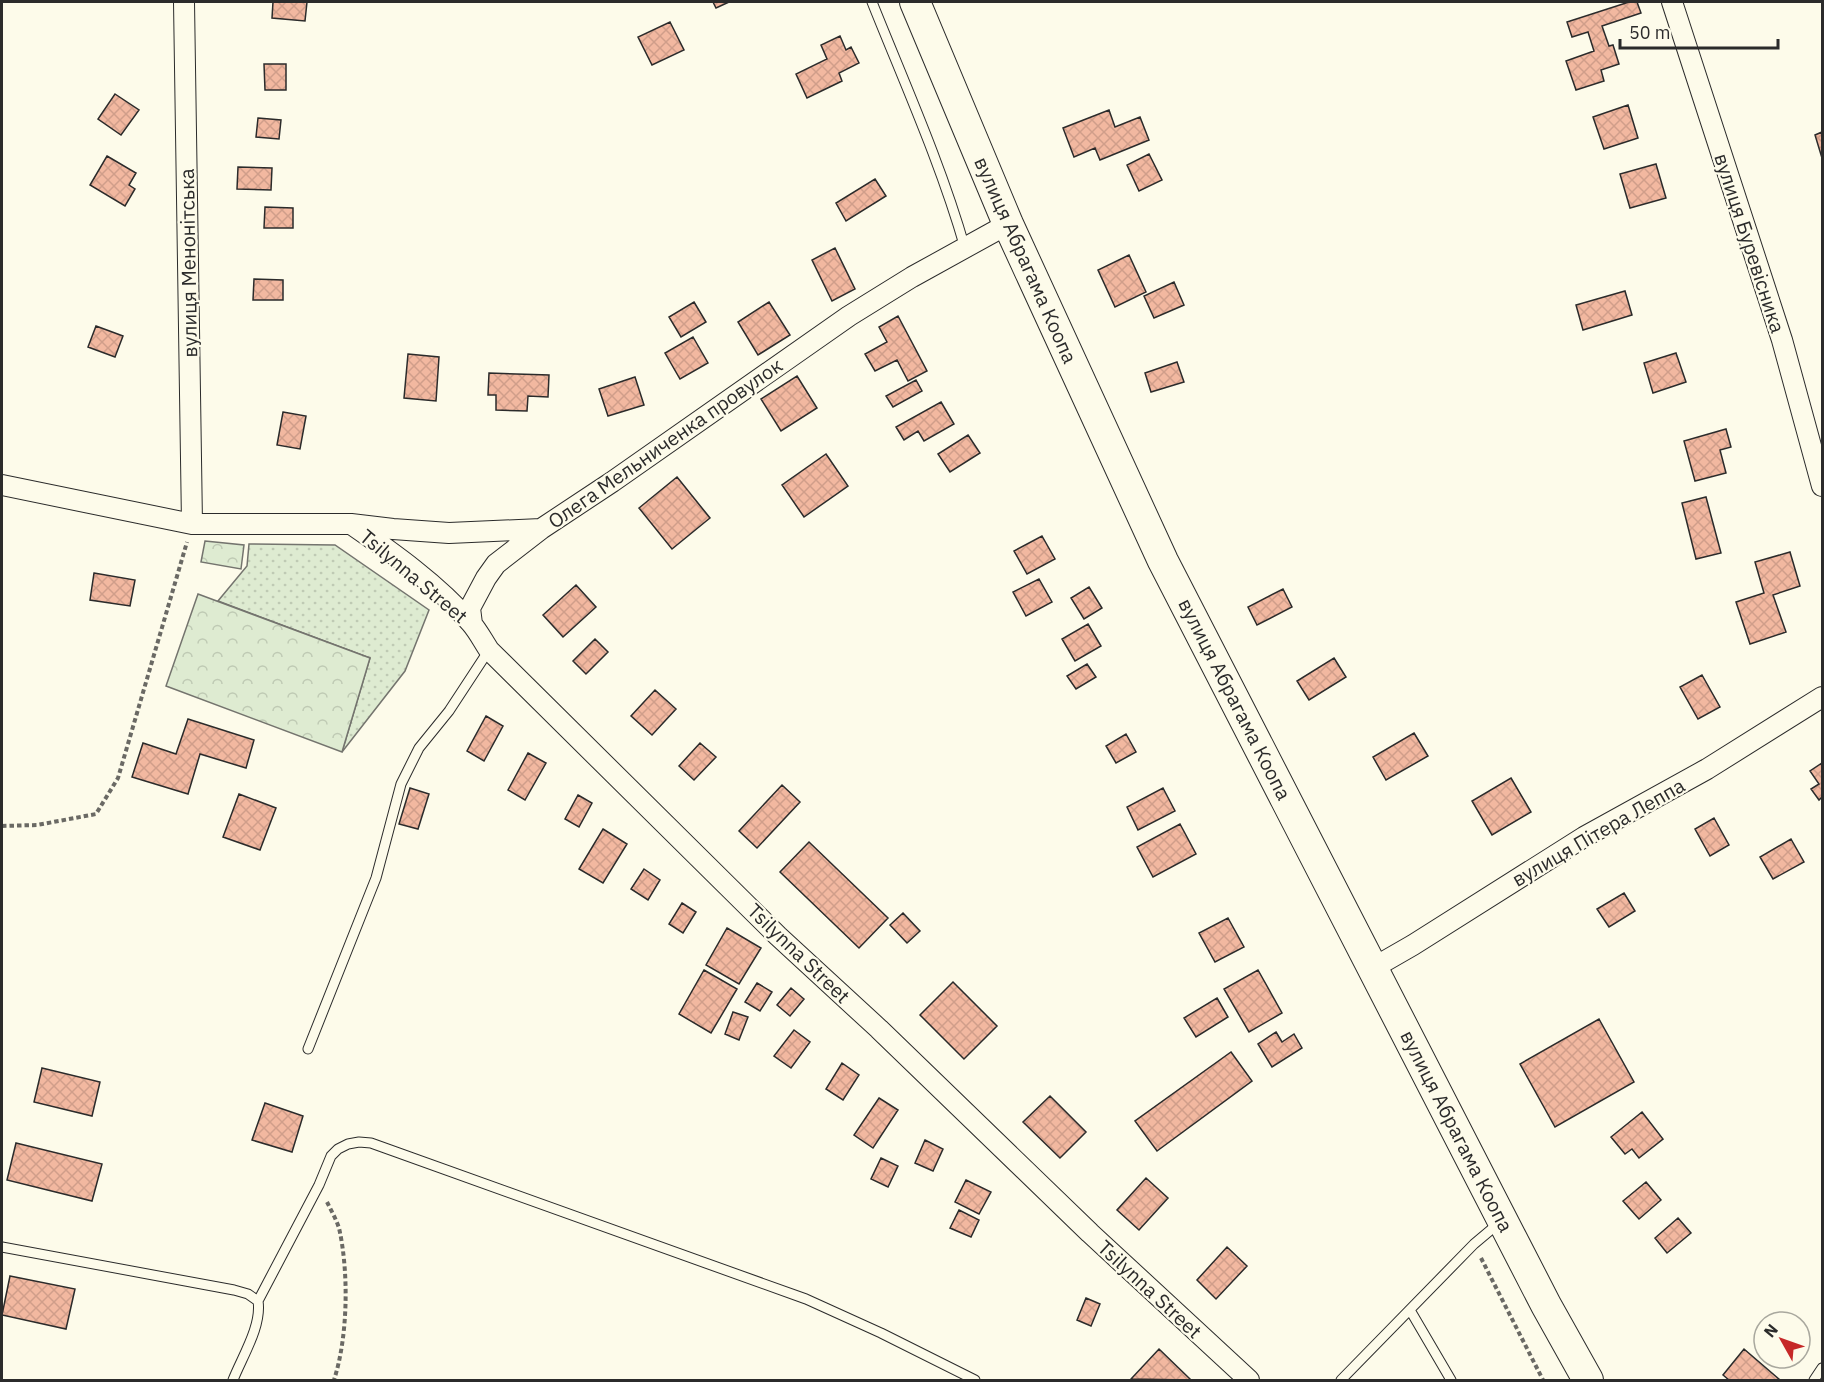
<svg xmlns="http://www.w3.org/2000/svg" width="1824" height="1382" font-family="'IBM Plex Sans',sans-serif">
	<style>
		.grass { fill: url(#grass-dots); stroke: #74746e; stroke-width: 1.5 }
		.park { fill: url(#park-crowns); stroke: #74746e; stroke-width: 1.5 }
		.building { fill: url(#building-cross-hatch); stroke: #2b2b2b; stroke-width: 1.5 }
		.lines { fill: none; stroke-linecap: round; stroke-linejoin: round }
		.lane-casing { stroke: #2b2b2b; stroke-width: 11 }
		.street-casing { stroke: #2b2b2b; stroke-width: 22 }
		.primary-casing { stroke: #2b2b2b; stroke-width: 32 }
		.path { stroke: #6a6964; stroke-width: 4; stroke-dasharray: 4.5 3; stroke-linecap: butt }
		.lane { stroke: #fdfbea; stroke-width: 9 }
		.street { stroke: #fdfbea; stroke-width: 20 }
		.primary { stroke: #fdfbea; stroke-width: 30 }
		.labels { text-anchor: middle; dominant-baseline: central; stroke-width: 4.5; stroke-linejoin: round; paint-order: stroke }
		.street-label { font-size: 20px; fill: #2b2b2b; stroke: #fdfbea }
	</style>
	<defs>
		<pattern id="grass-dots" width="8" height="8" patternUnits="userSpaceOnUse" patternTransform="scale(1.5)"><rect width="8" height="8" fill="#deebd1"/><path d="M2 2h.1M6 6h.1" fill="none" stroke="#bfcab4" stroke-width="1.8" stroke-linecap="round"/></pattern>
		<pattern id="park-crowns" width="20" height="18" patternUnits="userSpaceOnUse" patternTransform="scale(1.5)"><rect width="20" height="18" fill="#deebd1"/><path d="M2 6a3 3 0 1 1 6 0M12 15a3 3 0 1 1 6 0" fill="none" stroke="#bfcab4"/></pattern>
		<pattern id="building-cross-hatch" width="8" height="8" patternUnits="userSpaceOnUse" patternTransform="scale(1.5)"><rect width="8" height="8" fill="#f2b8a0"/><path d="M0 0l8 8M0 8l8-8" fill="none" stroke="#d09e8a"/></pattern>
	</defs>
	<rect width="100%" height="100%" fill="#fdfbea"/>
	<!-- grass -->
	<path class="grass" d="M249,544L335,545L429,610L405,671L342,752L370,658L218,601L247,566Z"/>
	<!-- park -->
	<path class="park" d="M205,541L244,545L241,569L201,562Z
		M198,594L370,658L342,752L166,686Z"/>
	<!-- building -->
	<path class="building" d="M273,2H307L305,21L272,18Z
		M713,2H729L716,8Z
		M1629,2H1637L1641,13L1602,26L1609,46L1613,45L1619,64L1601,70L1604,81L1576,90L1566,61L1594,51L1588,32L1572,37L1567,22Z
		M670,22L684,50L652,65L638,37Z
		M840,36L846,50L851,47L859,63L839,73L842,81L807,98L796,74L827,59L821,45Z
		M264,64H286V90H265Z
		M115,94L139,110L121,135L98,119Z
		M1628,105L1638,138L1604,149L1593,117Z
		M1109,110L1115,127L1140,117L1149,140L1100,160L1095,148L1074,157L1063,128Z
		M258,118L281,120L279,139L256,137Z
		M1822,132V158L1815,135Z
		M1149,154L1162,180L1139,191L1127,165Z
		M107,156L136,173L129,185L135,189L125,206L90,185Z
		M1656,164L1666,198L1630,208L1620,174Z
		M238,167L272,168L271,190L237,189Z
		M875,179L886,196L846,221L836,203Z
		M265,207L293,208V228H264Z
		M835,248L855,289L832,301L812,260Z
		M1129,255L1146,292L1115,307L1098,270Z
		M254,279L283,280V300H253Z
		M1174,282L1184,305L1154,318L1144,296Z
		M1625,291L1632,315L1583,330L1576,305Z
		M694,302L706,322L681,337L669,317Z
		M769,302L790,335L758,355L738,322Z
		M898,316L927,371L908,381L897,360L875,371L865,354L887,342L879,327Z
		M96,326L123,336L115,357L88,347Z
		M693,337L708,363L680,379L665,353Z
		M1676,353L1686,382L1653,393L1644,363Z
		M408,354L439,357L436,401L404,398Z
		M1177,362L1184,382L1151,392L1145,373Z
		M489,373L549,375L548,397L528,396L527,411L496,410V395H488Z
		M797,376L817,408L781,431L761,399Z
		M635,377L644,405L608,416L599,389Z
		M916,380L922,391L893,407L886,396Z
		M941,402L954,424L924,441L918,431L904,440L896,427Z
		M283,412L306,416L300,449L277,445Z
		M1726,429L1731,447L1720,450L1726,473L1695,481L1684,441Z
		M968,435L980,453L950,472L938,454Z
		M826,454L848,486L804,517L782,485Z
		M677,477L710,518L672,549L639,508Z
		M1706,497L1721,553L1696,559L1682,503Z
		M1042,536L1055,559L1027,574L1014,551Z
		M1790,552L1800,586L1773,595L1786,632L1750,644L1736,602L1764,593L1755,562Z
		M94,573L135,580L130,606L90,600Z
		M1039,579L1052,602L1026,616L1013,592Z
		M576,585L596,607L563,637L543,615Z
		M1089,587L1102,608L1084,619L1071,598Z
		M1283,589L1292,607L1257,625L1248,607Z
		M1088,624L1101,646L1075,661L1062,639Z
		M595,639L608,652L586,674L573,661Z
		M1334,658L1346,677L1309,700L1297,681Z
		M1087,664L1096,677L1076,689L1067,676Z
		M1702,675L1720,707L1698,719L1680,687Z
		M655,690L676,709L652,735L631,716Z
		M486,716L503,726L484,761L467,751Z
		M188,719L254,740L246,768L200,754L188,794L132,777L143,743L176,754Z
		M1414,733L1428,756L1386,780L1373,757Z
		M1126,734L1136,752L1116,763L1106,746Z
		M700,743L716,757L694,780L679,766Z
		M528,753L546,763L525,800L508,790Z
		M1822,763V797L1819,800L1811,789L1819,784L1810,771Z
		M1511,778L1531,812L1492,835L1472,801Z
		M782,785L800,802L757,848L739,831Z
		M410,788L429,794L418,829L399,824Z
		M1163,788L1175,811L1138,830L1127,807Z
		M239,794L276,808L260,850L223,837Z
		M578,795L592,803L579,827L565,819Z
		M1714,818L1729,845L1710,856L1695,829Z
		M1180,824L1196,854L1153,877L1137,847Z
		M603,829L627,844L603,883L579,869Z
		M1791,839L1804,862L1773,879L1760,857Z
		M809,842L888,918L859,948L780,872Z
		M644,869L660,880L648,900L631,889Z
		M1624,893L1635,911L1609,927L1597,909Z
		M682,903L696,912L683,933L669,924Z
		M903,913L920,931L907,943L890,925Z
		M1228,918L1244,947L1215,962L1199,933Z
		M727,928L761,948L739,984L706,965Z
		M704,970L737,989L711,1033L679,1014Z
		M1258,970L1282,1013L1249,1032L1224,989Z
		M953,982L997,1026L964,1059L920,1015Z
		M757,983L772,992L760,1011L745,1002Z
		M791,988L804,999L790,1016L777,1005Z
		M1217,998L1228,1017L1196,1037L1184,1018Z
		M733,1012L748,1017L739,1040L725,1034Z
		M1599,1019L1634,1082L1555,1127L1520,1064Z
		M794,1030L810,1042L791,1068L774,1056Z
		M1276,1032L1282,1042L1294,1034L1302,1048L1272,1067L1258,1044Z
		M1231,1052L1252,1081L1157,1151L1135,1121Z
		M842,1063L859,1075L843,1100L826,1089Z
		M42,1068L100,1082L92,1116L34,1102Z
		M1050,1096L1086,1132L1060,1158L1023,1122Z
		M879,1098L898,1110L873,1148L854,1135Z
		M265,1103L303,1116L292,1152L252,1140Z
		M1642,1112L1663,1139L1639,1158L1632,1149L1625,1154L1611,1137Z
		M925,1140L943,1149L933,1171L915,1163Z
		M16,1143L102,1164L92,1201L7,1180Z
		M881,1158L898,1166L888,1187L871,1179Z
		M1146,1178L1168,1198L1139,1230L1117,1210Z
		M966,1180L991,1192L979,1214L955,1202Z
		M1646,1182L1661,1200L1639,1219L1623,1201Z
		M959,1210L979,1220L971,1237L950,1228Z
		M1678,1218L1691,1233L1667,1253L1655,1238Z
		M1227,1247L1247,1266L1216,1299L1197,1280Z
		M10,1276L75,1289L66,1329L2,1315Z
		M1086,1298L1100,1304L1091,1326L1077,1320Z
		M1159,1349L1190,1379L1189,1380L1131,1379Z
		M1744,1349L1780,1380H1729L1723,1375Z"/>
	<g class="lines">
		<defs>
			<path id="lane" d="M872,2C904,82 941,164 965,248
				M308,1049L376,878L401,784L419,748L449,711L489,650
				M2,1247L234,1290L248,1294L258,1301
				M1410,1310L1451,1380
				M233,1380C242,1357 262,1326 258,1301L319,1185L331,1156L338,1149L348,1144L359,1142L371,1143L806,1299L881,1333L975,1380
				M1341,1380L1474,1244L1499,1223
				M1814,1380L1822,1368"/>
			<path id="street" d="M184,2L192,524
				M1672,2L1782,340L1822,486
				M2,485L192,524H351L393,529L449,533L541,529L612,482L849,316L912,277L1008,224
				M351,524C393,553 437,584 471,623C478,631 483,641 489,650L778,936L879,1029L1090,1233L1249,1380
				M472,624L470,608L486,578L496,564L541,529
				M1373,968L1413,945L1584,837L1707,769L1822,697"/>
			<path id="primary" d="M915,2L1008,224L1163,561L1546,1305L1588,1380"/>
		</defs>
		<!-- lane casing -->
		<use href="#lane" class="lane-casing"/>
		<!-- street casing -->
		<use href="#street" class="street-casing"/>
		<!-- primary casing -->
		<use href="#primary" class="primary-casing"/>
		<!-- path -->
		<path class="path" d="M2,826L37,825L96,814L118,778L187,542
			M327,1202C331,1210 336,1219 339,1228C349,1272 348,1337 334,1380
			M1481,1258L1543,1380"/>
		<!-- lane -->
		<use href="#lane" class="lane"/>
		<!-- street -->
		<use href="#street" class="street"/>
		<!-- primary -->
		<use href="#primary" class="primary"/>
	</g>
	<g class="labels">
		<!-- street labels -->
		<g class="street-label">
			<text transform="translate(1750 243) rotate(72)">вулиця Буревісника</text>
			<text transform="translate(1026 260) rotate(66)">вулиця Абрагама Коопа</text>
			<text transform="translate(188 263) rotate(-91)">вулиця Менонітська</text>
			<text transform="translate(665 443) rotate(-35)">Олега Мельниченка провулок</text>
			<text transform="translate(414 576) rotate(40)">Tsilynna Street</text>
			<text transform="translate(1235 699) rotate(63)">вулиця Абрагама Коопа</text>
			<text transform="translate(1598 832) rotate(-30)">вулиця Пітера Леппа</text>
			<text transform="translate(799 953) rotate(44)">Tsilynna Street</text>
			<text transform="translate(1457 1131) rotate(63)">вулиця Абрагама Коопа</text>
			<text transform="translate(1150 1289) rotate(43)">Tsilynna Street</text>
		</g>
	</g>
	<!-- border -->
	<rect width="1824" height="1382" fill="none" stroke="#2b2b2b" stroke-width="6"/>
	<!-- north arrow -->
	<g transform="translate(1782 1340) rotate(310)"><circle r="28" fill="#fdfbea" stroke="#a9a89e" stroke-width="1.5"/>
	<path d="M0-4.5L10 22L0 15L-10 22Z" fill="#c62828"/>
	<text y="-9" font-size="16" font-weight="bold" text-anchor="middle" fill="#2b2b2b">N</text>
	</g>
	<!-- scale -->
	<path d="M1620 39v9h158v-9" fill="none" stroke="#2b2b2b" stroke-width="3"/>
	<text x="1629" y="39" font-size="18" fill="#2b2b2b" stroke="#fdfbea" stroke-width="4.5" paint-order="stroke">50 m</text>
</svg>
